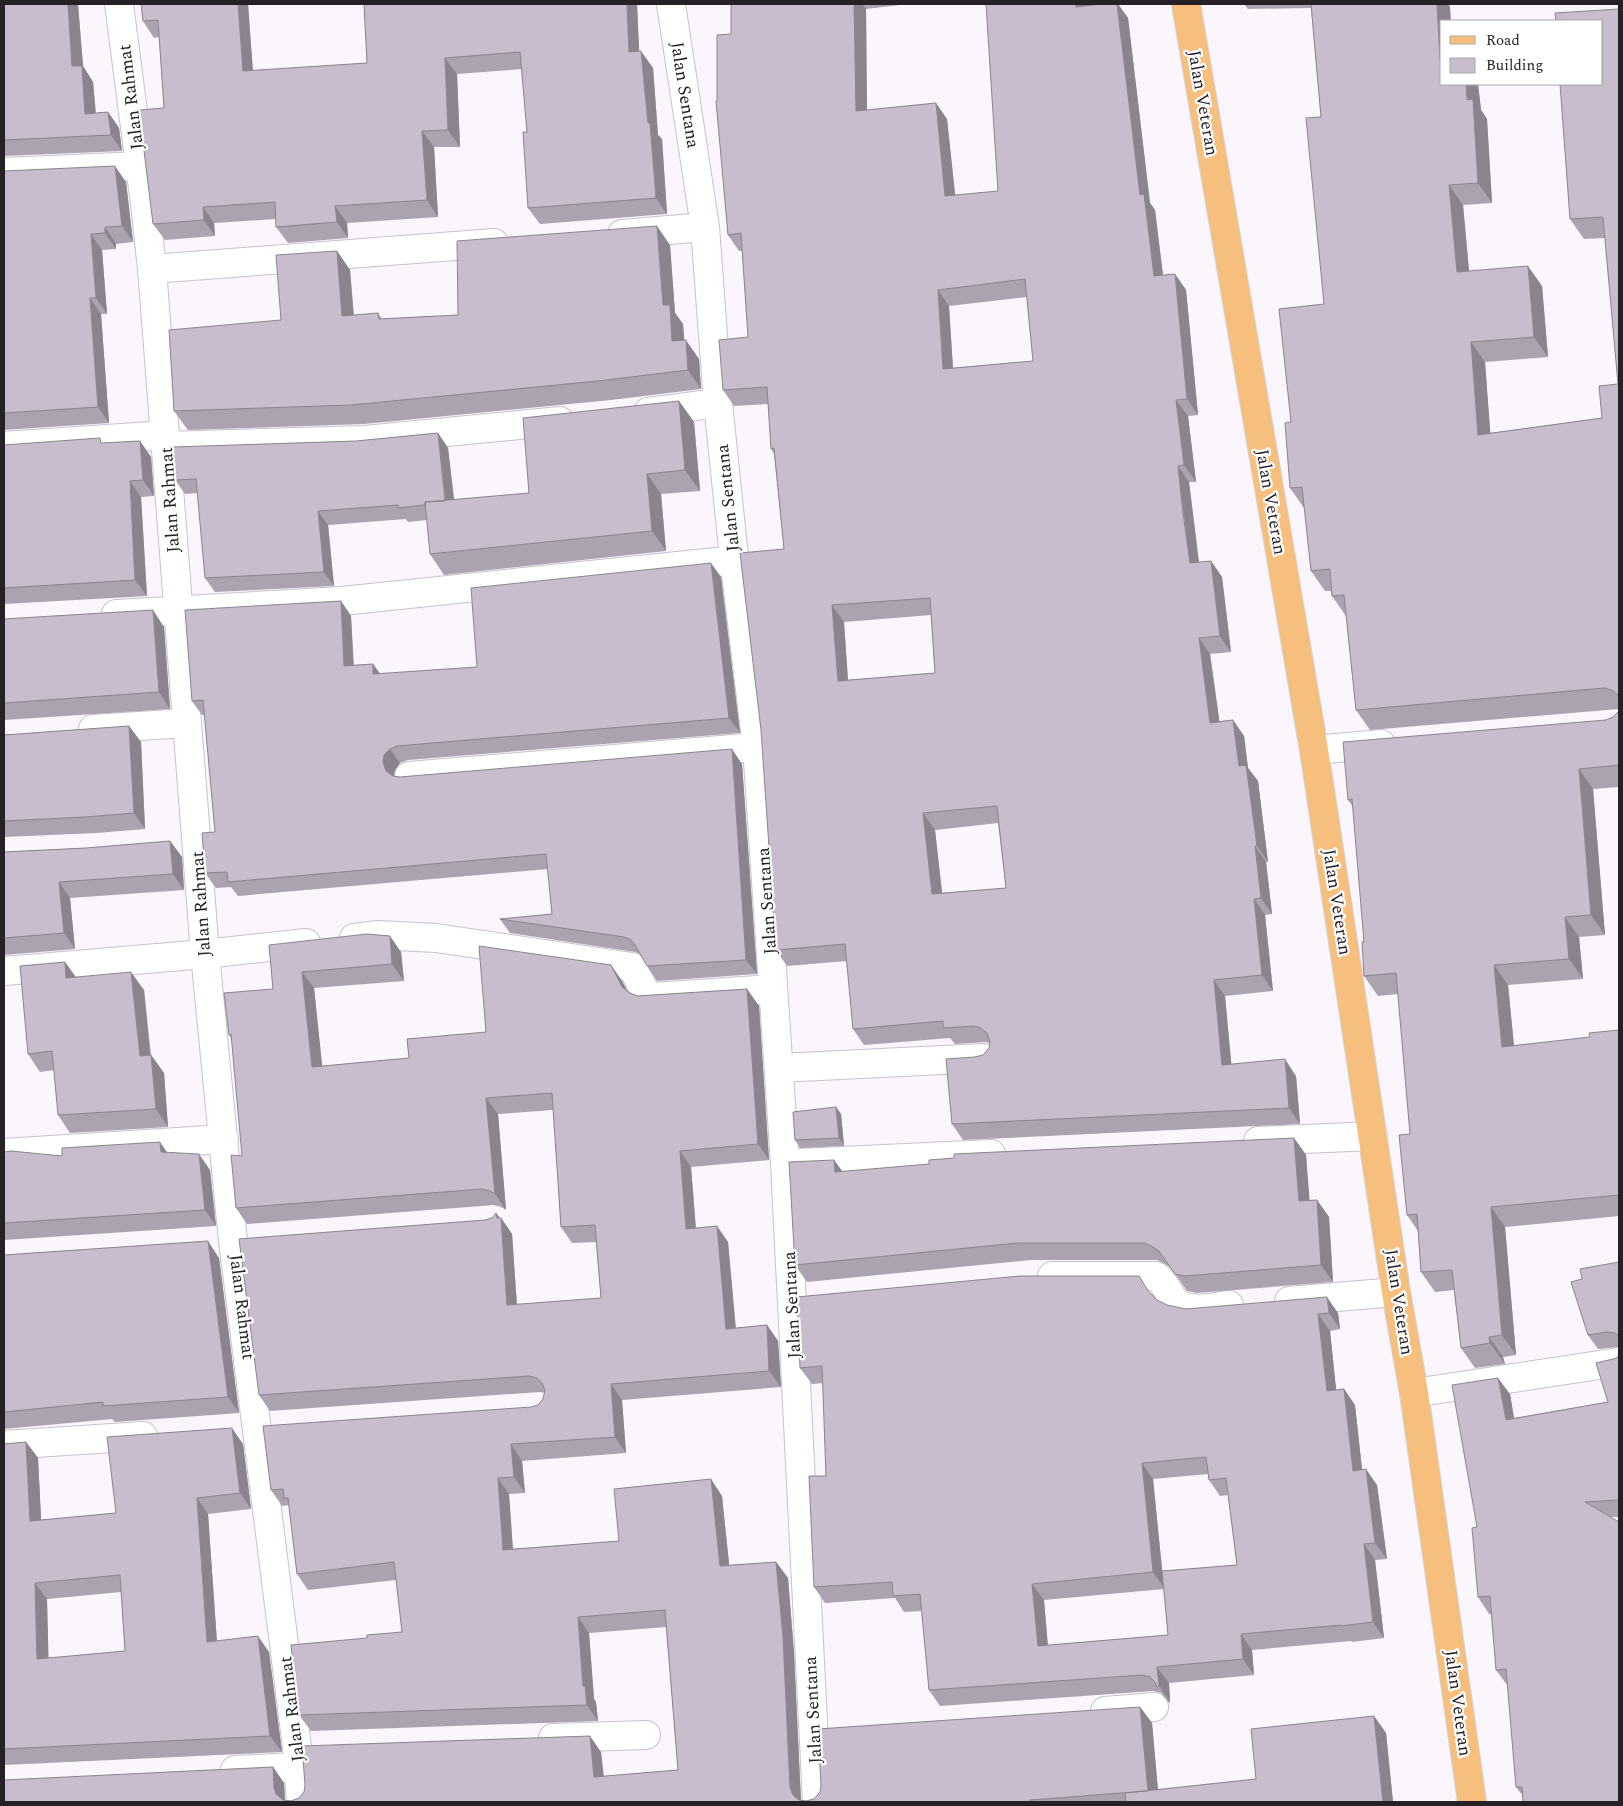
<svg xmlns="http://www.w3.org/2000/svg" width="1623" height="1806" font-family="Spectral,serif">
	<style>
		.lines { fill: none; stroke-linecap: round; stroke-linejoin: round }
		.minor-casing { stroke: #c9c0ce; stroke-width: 30 }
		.major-casing { stroke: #d3d3d4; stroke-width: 30 }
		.minor { stroke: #fff; stroke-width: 28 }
		.major { stroke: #f6bf7d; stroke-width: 28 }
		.wall { fill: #aba3af; fill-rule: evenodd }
		.shaded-wall { fill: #8b848f }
		.building { fill: #c7bdcc; stroke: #8b848f; fill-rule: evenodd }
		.labels { text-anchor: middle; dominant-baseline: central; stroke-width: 4.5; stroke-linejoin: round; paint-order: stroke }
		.street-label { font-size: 18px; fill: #252127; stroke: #fff }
	</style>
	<rect width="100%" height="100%" fill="#fbf5fe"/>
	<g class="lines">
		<defs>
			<path id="minor" d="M119,4L145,204L152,269L205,954L233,1241L297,1747L301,1802
				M671,4L705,227L718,403L733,548L757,747L785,1164L817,1802
				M4,172L139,166
				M622,234L705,227
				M152,269L494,243
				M648,412L718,403
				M4,446L166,435
				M166,446L365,440L560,421
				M116,614L342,601L735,560
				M93,729L187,723
				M1314,750L1381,744
				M409,776L757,747
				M354,938L378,935L436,938L632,967L647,995L653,997L773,989
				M4,971L205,954L306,943
				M779,1068L984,1058
				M1258,1141L1373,1136
				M4,1153L224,1139
				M799,1163L991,1154
				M1052,1276H1156C1166,1283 1168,1293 1175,1301C1187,1314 1213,1307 1229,1305
				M1289,1301L1396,1292
				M1414,1393L1619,1362
				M4,1445L143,1436
				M1105,1711L1154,1707
				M553,1738L646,1735
				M235,1770L298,1767"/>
			<path id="major" d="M1186,4L1314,750L1396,1292L1414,1393L1472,1802"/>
		</defs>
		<!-- minor casing -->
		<use href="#minor" class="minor-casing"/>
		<!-- major casing -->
		<use href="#major" class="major-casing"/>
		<!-- minor -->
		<use href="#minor" class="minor"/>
		<!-- major -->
		<use href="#major" class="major"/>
	</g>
	<!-- wall -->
	<path class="wall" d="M4,4H78L83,66L93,82L96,113L108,112L119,128L122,151L4,156Z
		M141,4H248L253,71L367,63L364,4H637L639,52L653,68L658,135L662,139L667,214L540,224L528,208L527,132L522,69L457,74L460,147H434L438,217L347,223L348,238L288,243L276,227V219L214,223L215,236L165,240L153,224L164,108L159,37L154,38L143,21Z
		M731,4H908L866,9L867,110L947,119L955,195L998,191L1086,6L1100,4H1118L1128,18L1150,203L1155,210L1163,275L1175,274L1186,290L1198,415L1188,416L1196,482H1189L1199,562L1211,561L1222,577L1231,652L1210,654L1219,721L1233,720L1244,736L1248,768L1258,781L1268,862H1266L1272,914L1265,915L1273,991L1225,996L1231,1064L1296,1076L1300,1124L963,1140L952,1124L975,1057L983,1055L989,1048L990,1043L986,1042L955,1044L950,1038L864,1045L853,1029L847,961L787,966L776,950L784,549L774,454L771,449L768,404L734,406L723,390L748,337L742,251H739L728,235L717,101L731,34ZM1027,297L1033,361L953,368L949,306ZM931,615L935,673L848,680L844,622ZM998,823L1006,888L942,893L935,830Z
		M1244,4H1448L1450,7L1442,84H1478L1481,110L1487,119L1492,203L1463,205L1469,271L1542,286L1548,357L1485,362L1490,433L1602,418L1618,384L1605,238L1584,239L1570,219L1619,9V709L1370,730L1356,710L1346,616L1332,596L1331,591H1325L1311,571L1305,508H1304L1290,488L1291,422L1324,304L1321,117L1311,8L1248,9Z
		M4,171L126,182L133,242L116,244V249L102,250L107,314H101L109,423L4,430Z
		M670,245L675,313L683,324L684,340L699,359L701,389L611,400L364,424L188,430L174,411L281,320L337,251L350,270L354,315L378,313L382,319L458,315Z
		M679,401L694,422L700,491L661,494L666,551L444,575L430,554L427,520L408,522L406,519L328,525L334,586L215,592L205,578L198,493L185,494L175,480L356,441L438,433L448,448L454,500L529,493Z
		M140,441L151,457L154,496L141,497L147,596L4,604V445L104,443Z
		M721,577L740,733L408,760L400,763L395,770L394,776L400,777L742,764L757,974L657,981L647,966L640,954L635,952L510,933L500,919L552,914L548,869L238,896L231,887L216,888L205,873L215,832L205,715H202L192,701L341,601L351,616L354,665L373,664L380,674L477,667Z
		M4,619L164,627L170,709L4,720Z
		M1619,709V787L1593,789L1605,935L1579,937L1583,979L1508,985L1514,1046L1590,1037L1619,1030V1216L1505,1227L1516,1355L1503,1357L1505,1364L1475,1368L1461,1348L1454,1290L1435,1292L1421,1272L1418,1231L1407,1215L1410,1134L1398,994L1378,996L1364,976V942L1353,807L1348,800L1606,720L1613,717L1619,711Z
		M129,726L141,742L145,829L96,833L4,837V735Z
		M170,841L182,857L184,890L70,898L75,949L4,955V852L86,848Z
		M269,945L401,952L404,981L314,988L322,1066L409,1058L486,1032L611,965L622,981L627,991L630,993L637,996L747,989L759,1006L769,1160L691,1167L696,1228L728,1242L736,1328L767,1325L778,1341L781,1387L622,1400L626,1453L522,1461L525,1493L509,1494L513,1549L619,1541L722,1496L729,1565L776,1562L788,1578L794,1653L801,1800L806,1801L1140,1707L1152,1723L1158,1790L1256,1779L1374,1716L1386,1733L1393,1802H4L273,1767L284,1783L285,1800L291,1801L601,1752L604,1776L678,1770L666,1627L589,1633L594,1699L596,1702L598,1721L311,1731L299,1715L367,1638L402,1632L396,1580L308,1590L297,1574L289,1505L282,1506L271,1490L538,1405L543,1399L545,1393L540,1392L270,1411L259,1395L485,1220L492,1218L496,1213L500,1218H501L512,1234L517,1305L601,1298L596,1242L572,1243L561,1227L553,1110L498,1114L506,1210L501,1207L494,1205L247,1224L236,1208L242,1156L232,1039L229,1035L273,989Z
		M65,962L75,977L144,990L151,1055L164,1073L168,1127L70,1133L58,1115L54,1070L40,1072L28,1054Z
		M836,1107L841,1114L844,1146L800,1148L795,1140Z
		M1294,1138L1306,1155L1309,1200H1317L1329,1217L1333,1282L1197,1293L1187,1291L1171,1268L1165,1264L1157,1260H1030L807,1282L795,1265L834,1160L843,1172Z
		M4,1152L62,1156L167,1153L210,1170L216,1226L4,1240Z
		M4,1255L219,1258L239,1413L115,1422L112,1419L4,1429Z
		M1619,1262V1347L1598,1349L1588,1335L1582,1279Z
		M1152,1294L1157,1300L1167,1305L1186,1309L1338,1313L1340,1329L1330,1331L1336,1390L1344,1389L1355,1405L1362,1470L1377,1485L1387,1559L1375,1560L1384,1638L1352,1642L1351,1641L1252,1650L1254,1675L1169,1683L1170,1702L1169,1703L1161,1693L1153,1691L940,1706L929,1690L922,1611L904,1612L895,1598L825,1603L814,1587L826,1476L823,1383L812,1384L800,1368ZM1208,1474L1209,1480L1220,1496L1228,1495L1237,1565L1162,1571L1153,1479ZM1164,1589L1168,1635L1048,1645L1044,1600Z
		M1619,1355V1517H1612L1523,1796L1516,1787L1508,1686L1496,1670L1491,1614H1489L1478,1597L1477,1527L1510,1394L1514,1418L1608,1402L1617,1358Z
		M26,1442L38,1458L41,1520L116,1513L243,1444L251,1509L208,1514L217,1641L269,1652L282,1752L4,1765V1444ZM121,1592L125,1651L48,1658L47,1599Z"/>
	<!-- shaded-wall -->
	<path class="shaded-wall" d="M68,4H78L83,66L93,82L97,130L85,114L72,66Z
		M238,4H248L254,88L243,71Z
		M627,4H637L640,69L629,52Z
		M854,4H862L866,9L867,127L856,111Z
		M1076,4H1086L1087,23L1076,7Z
		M1117,4H1118L1128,18L1150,203L1155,210L1165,292L1154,276L1140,195Z
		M1437,4H1448L1450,7L1451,21H1442V62L1440,60Z
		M641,51L653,68L658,135L662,139L667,214L656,198L648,123Z
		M445,58L457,74L460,147L448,130Z
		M1466,84H1478L1481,110L1487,119L1492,203L1478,183Z
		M936,103L947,119L957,212L945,196Z
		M108,112L119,128L122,151L111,135Z
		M422,131L434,147L438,217L427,200Z
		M115,166L126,182L133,242L122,226Z
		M1449,185L1463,205L1471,292L1457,272Z
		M335,206L347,223L348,238L337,222Z
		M203,207L214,223L215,236L204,220Z
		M657,226L670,245L675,313L683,324L686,360L672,341L663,305Z
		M105,227L116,244V249L105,233Z
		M91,234L102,250L107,314L96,298Z
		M337,251L350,270L355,335L342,316Z
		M1528,266L1542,286L1548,357L1534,337Z
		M1175,274L1186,290L1198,415L1187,399Z
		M938,290L949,306L954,386L943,369Z
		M90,298L101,314L109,423L98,407Z
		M686,340L699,359L701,389L688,370Z
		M1471,342L1485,362L1492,455L1478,435Z
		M1176,400L1188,416L1196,482L1184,465Z
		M679,401L694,422L700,491L685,470Z
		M438,433L448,448L456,516L446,502Z
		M140,441L151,457L154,496L143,480Z
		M1178,466L1189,482L1201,580L1190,563Z
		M647,474L661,494L666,551L652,531Z
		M130,481L141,497L147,596L135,580Z
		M318,511L328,525L334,586L324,572Z
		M1211,561L1222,577L1231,652L1220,636Z
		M711,563L721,577L740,733L729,718Z
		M341,601L351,616L354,681L344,666Z
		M832,605L844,622L849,697L838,681Z
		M153,610L164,627L170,709L159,692Z
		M1199,638L1210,654L1222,739L1210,723Z
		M373,664L383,678L373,674Z
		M1233,720L1244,736L1248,768L1258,781L1268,862L1257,846L1239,766Z
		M129,726L141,742L145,829L134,813Z
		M390,749L400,763L395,770L393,777L386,771L383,762L384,755Z
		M732,749L742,764L757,974L746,960Z
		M1579,769L1593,789L1605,935L1591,915Z
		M923,813L935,830L944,910L932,894Z
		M170,841L182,857L184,890L173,874Z
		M1255,846L1266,862L1272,914L1261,898Z
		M59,882L70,898L75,949L64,933Z
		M1254,899L1265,915L1273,991L1262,975Z
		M1565,917L1579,937L1583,979L1569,959Z
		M390,936L401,952L404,981L392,964Z
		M65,962L78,980L66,978Z
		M611,965L622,981L634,1003L622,987Z
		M1494,965L1508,985L1516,1067L1502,1047Z
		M131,972L144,990L152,1074L140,1056Z
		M302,972L314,988L324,1083L312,1067Z
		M1214,980L1225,996L1233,1081L1222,1065Z
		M747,989L759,1006L769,1160L758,1144Z
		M151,1055L164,1073L168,1127L156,1109Z
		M1285,1059L1296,1076L1300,1124L1289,1108Z
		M486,1098L498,1114L506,1210L495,1194Z
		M836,1107L841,1114L844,1146L839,1138Z
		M1294,1138L1306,1155L1311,1218L1299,1201Z
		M160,1142L171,1158L161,1152Z
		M680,1151L691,1167L697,1245L686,1229Z
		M199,1154L210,1170L216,1226L205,1210Z
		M834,1160L846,1177L835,1172Z
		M1317,1200L1329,1217L1333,1282L1321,1265Z
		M1491,1207L1505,1227L1516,1355L1502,1335Z
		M496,1213L501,1220V1218L512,1234L518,1322L507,1305Z
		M717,1226L728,1242L737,1345L726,1329Z
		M208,1241L219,1258L239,1413L228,1397Z
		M1327,1297L1338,1313L1340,1329L1329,1313Z
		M1318,1314L1330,1331L1338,1407L1327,1391Z
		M767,1325L778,1341L781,1387L769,1371Z
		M1489,1337L1503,1357L1505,1364L1490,1343Z
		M1498,1378L1510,1394L1517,1436L1506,1420Z
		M611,1384L622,1400L626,1453L615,1437Z
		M1344,1389L1355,1405L1364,1487L1353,1471Z
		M232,1428L243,1444L251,1509L240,1493Z
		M26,1442L38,1458L42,1537L30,1521Z
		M511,1444L522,1461L525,1493L514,1477Z
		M1142,1463L1153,1479L1164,1588L1153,1572Z
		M1366,1469L1377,1485L1387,1559L1375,1543Z
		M498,1478L509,1494L514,1566L503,1550Z
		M711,1479L722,1496L731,1582L720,1566Z
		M197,1498L208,1514L218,1658L207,1642Z
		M1364,1544L1375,1560L1384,1638L1373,1622Z
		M776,1562L788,1578L794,1653L801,1802L793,1795L790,1787Z
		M35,1583L47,1599L49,1675L37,1659Z
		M1032,1584L1044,1600L1049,1662L1038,1646Z
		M578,1617L589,1633L594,1699L596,1702L598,1721L587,1705L583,1686Z
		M1241,1634L1252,1650L1254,1675L1243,1659Z
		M258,1636L269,1652L282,1752L270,1736Z
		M1157,1667L1169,1683L1170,1702L1159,1686Z
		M1140,1707L1152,1723L1159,1802L1148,1791Z
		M1374,1716L1386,1733L1393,1802H1383Z
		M590,1736L601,1752L605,1794L594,1777Z
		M273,1767L284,1783L285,1802L276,1794L274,1787Z"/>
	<!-- building -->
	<path class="building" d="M4,4H68L72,66H82L85,114L108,112L111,135L4,140Z
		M141,4H238L243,71L367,63L364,4H627L629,52L641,51L648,123H650L656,198L528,208L523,132H527L520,52L445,58L448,130L422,131L427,200L335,206L337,222L276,227L275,202L203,207L204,220L153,224L139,110L164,108L158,20L143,21Z
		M731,4H854L856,111L936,103L945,196L998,191L986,4H1076V7L1100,4H1117L1140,195L1144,194L1154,276L1175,274L1187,399L1176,400L1184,465L1178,466L1183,513L1190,563L1211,561L1220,636L1199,638L1210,723L1233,720L1239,766L1246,765L1257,846H1255L1261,898L1254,899L1262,975L1214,980L1222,1065L1285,1059L1289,1108L952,1124L946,1059L975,1057L983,1055L989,1048L990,1041L987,1033L981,1028L974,1026L943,1028V1021L853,1029L845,944L776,950L761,730L740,553L784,549L774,448L771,449L767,387L723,390L719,340L748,337L741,233L728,235L716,101H717V35L731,34ZM1025,279L1033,361L943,369L938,290ZM930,598L935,673L838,681L832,605ZM997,806L1006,888L932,894L923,813Z
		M1311,4H1437L1440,60L1442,59V84H1466L1467,100L1473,99L1478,183L1449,185L1457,272L1528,266L1534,337L1471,342L1478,435L1602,418L1599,386L1618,384L1603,217L1570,219L1560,84H1602V21H1556L1555,13L1619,9V699L1618,695L1612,690L1604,688L1356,710L1344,595L1332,596L1330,569L1311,571L1302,487L1290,488L1285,423L1291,422L1279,309L1324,304L1306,118L1321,117Z
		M115,166L122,226L105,227V233L91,234L96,298H90L98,407L4,413V171Z
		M657,226L663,305H670L672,341L686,340L688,370L598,381L351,405L174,411L169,330L281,320L276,255L337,251L342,316L378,313L379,319L458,315L457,241Z
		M679,401L685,470L647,474L652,531L430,554L425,502L529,493L523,418Z
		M438,433L445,501L425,502V505L398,508V505L318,511L324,572L205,578L196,479L175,480L173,447L356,441Z
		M100,438L101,443L140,441L143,480L130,481L135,580L4,588V445Z
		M711,563L729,718L397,746L390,749L384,755L383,762L386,771L393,776L400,777L732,749L746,960L647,966L635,945L631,940L624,937L500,919L552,914L546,854L228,882L227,872L205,873L202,833L215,832L203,700L192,701L185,610L341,601L344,666L373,664V674L477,667L471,588Z
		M153,610L159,692L4,703V619Z
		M1619,709V765L1579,769L1591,915L1565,917L1569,959L1494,965L1502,1047L1590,1037L1589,1033L1619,1030V1195L1491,1207L1502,1335L1489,1337L1490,1343L1461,1348L1452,1270L1421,1272L1417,1214L1407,1215L1399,1135L1410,1134L1396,973L1364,976L1362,942H1364L1352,799L1348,800L1343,742L1606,720L1613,717L1619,711Z
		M129,726L134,813L85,817L4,821V735Z
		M170,841L173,874L59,882L64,933L4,938V852L86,848Z
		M367,934L390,936L392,964L302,972L312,1067L409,1058L407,1039L486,1032L479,946L611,965L622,987L630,993L637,996L747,989L758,1144L680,1151L686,1229L717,1226L726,1329L767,1325L769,1371L611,1384L615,1437L511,1444L514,1477L498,1478L503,1550L619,1541L614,1489L711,1479L720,1566L776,1562L783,1637L790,1787L793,1795L799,1800L806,1801L814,1799L820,1792L821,1785L818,1729L1140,1707L1148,1791L1030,1800V1802H4V1780L273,1767L274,1787L276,1794L283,1800L291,1801L299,1798L304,1792L305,1785L302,1746L590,1736L594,1777L678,1770L665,1610L578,1617L583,1686H585L587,1705L299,1715L291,1645L367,1638V1635L402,1632L394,1562L297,1574L288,1498H284L283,1489L271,1490L263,1426L531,1407L538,1405L543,1399L545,1390L542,1383L537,1378L529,1376L259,1395L239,1239L485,1220L492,1218L496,1213L497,1218H501L507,1305L601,1298L595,1225L561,1227L552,1093L486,1098L495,1194L490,1191L482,1189L236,1208L231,1155L242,1156L231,1034L229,1035L224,993L273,989L269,945Z
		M65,962L66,978L131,972L140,1056L151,1055L156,1109L58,1115L52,1051L28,1054L20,966Z
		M836,1107L839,1138L795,1140L793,1112Z
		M1294,1138L1299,1201L1317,1200L1321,1265L1185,1276L1175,1274L1159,1251L1153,1247L1145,1243H1018L795,1265L789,1162L834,1160L835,1172L929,1164V1160L954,1158V1154Z
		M160,1142L161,1152L199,1154L205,1210L4,1223V1152L11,1151L62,1156V1148Z
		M208,1241L228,1397L103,1406V1402L4,1412V1255Z
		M1619,1262V1328H1618L1619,1332V1336L1615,1333L1607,1332L1588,1335L1571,1282L1582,1279L1580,1269Z
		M1020,1276H1139L1149,1292L1157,1300L1167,1305L1186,1309L1327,1297L1329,1313L1318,1314L1327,1391L1344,1389L1353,1471L1366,1469L1375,1543L1364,1544L1373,1622L1341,1626V1625L1241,1634L1243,1659L1157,1667L1159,1686L1157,1687L1155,1682L1150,1677L1142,1675L929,1690L920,1594L893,1596L892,1582L814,1587L809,1476H826L822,1366L800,1368L797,1297ZM1206,1457L1209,1480L1226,1478L1237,1565L1162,1571L1168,1635L1038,1646L1032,1584L1153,1572L1142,1463Z
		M1619,1355V1500L1585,1502L1619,1522V1802H1523L1522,1787H1516L1506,1669L1496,1670L1490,1596L1478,1597L1472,1528L1477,1527L1452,1385L1498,1378L1506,1420L1608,1402L1596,1363L1617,1358Z
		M232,1428L240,1493L197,1498L207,1642L258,1636L270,1736L4,1749V1444L26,1442L30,1521L116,1513L107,1437ZM120,1575L125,1651L37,1659L35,1583Z
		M1374,1716L1383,1802H1126L1125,1793L1256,1779L1251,1729Z"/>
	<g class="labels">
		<!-- street labels -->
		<g class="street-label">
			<text transform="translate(685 95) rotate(81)">Jalan Sentana</text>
			<text transform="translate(131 97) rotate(-97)">Jalan Rahmat</text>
			<text transform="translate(1203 103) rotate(80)">Jalan Veteran</text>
			<text transform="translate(728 498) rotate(-96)">Jalan Sentana</text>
			<text transform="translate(170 500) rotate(-94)">Jalan Rahmat</text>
			<text transform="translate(1271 502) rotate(80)">Jalan Veteran</text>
			<text transform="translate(767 901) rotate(-94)">Jalan Sentana</text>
			<text transform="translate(1337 902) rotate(81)">Jalan Veteran</text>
			<text transform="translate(201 904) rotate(-94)">Jalan Rahmat</text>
			<text transform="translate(1399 1302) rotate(81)">Jalan Veteran</text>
			<text transform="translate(792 1305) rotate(-93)">Jalan Sentana</text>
			<text transform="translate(242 1307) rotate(83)">Jalan Rahmat</text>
			<text transform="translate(1458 1703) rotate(82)">Jalan Veteran</text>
			<text transform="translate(292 1709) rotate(-97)">Jalan Rahmat</text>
			<text transform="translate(813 1710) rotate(-93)">Jalan Sentana</text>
		</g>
	</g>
	<!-- border -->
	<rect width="1623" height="1806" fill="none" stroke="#252127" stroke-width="10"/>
	<!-- legend -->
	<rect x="1440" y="20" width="162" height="65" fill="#ffffff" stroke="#a8a6a9"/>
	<rect x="1450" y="36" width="25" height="8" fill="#f6bf7d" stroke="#a8a6a9"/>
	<text x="1486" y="45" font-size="15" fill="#252127">Road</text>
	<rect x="1450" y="58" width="25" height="15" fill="#c7bdcc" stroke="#a8a6a9"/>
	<text x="1486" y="70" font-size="15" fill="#252127">Building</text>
</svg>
